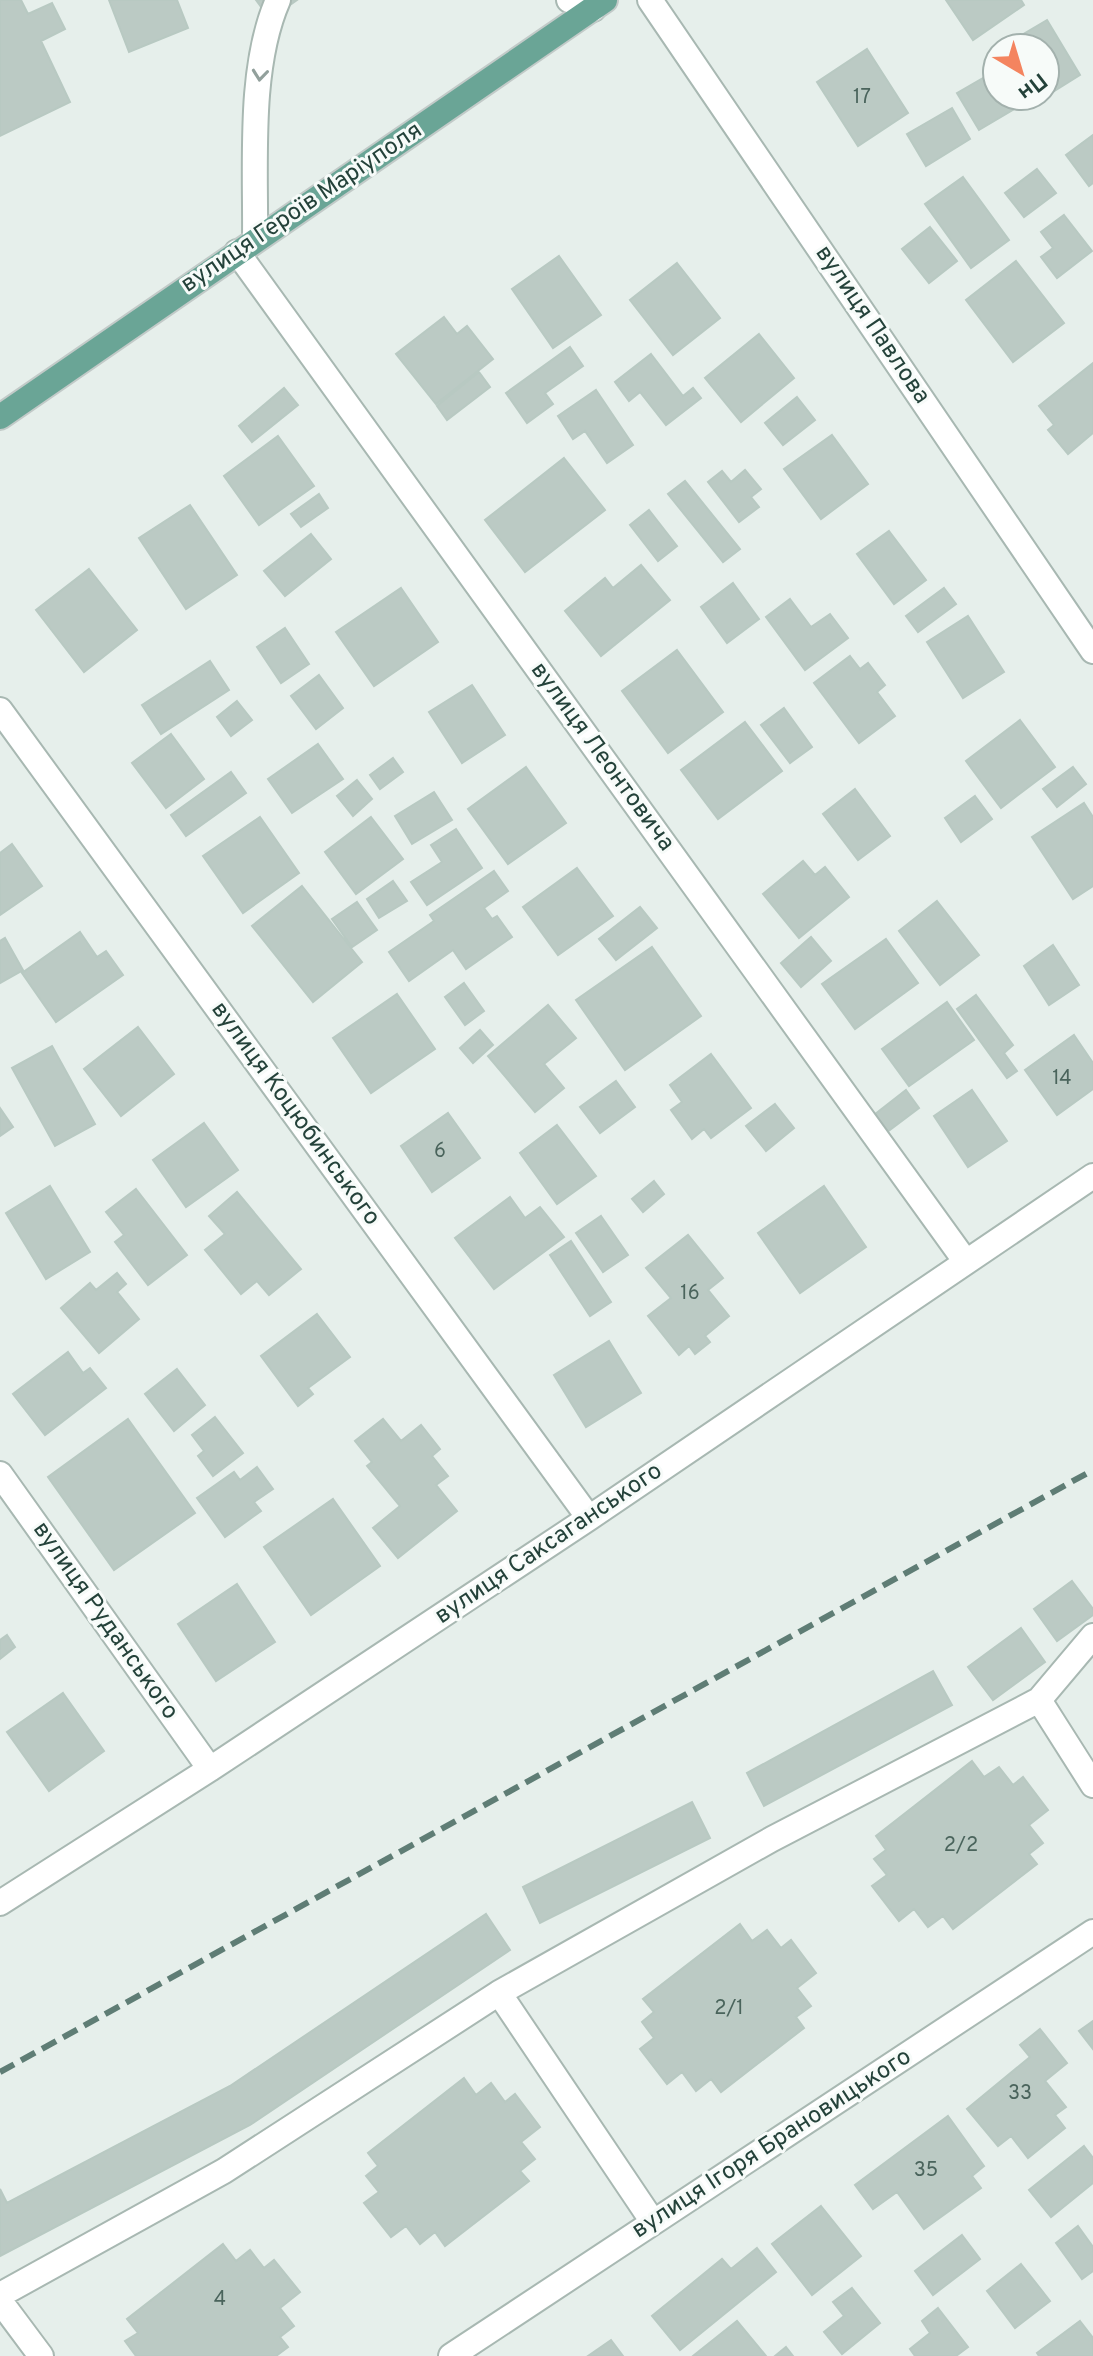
<svg xmlns="http://www.w3.org/2000/svg" width="1093" height="2356" font-family="Overpass,sans-serif">
	<style>
		.building { fill: #bbcac4; stroke: #b8c9c2; stroke-width: 2 }
		.lines { fill: none; stroke-linecap: round; stroke-linejoin: round }
		.minor-casing { stroke: #a8b8b2; stroke-width: 28 }
		.major-casing { stroke: #c2cac8; stroke-width: 28 }
		.minor { stroke: #fff; stroke-width: 24 }
		.major { stroke: #6aa596; stroke-width: 24 }
		.rail { stroke: #5f7d75; stroke-width: 6; stroke-dasharray: 16 8; stroke-linecap: butt }
		.oneway { stroke: #92a09c }
		.labels { text-anchor: middle; dominant-baseline: central; stroke-width: 6; stroke-linejoin: round; paint-order: stroke }
		.number-label { font-size: 20px; fill: #4a645c }
		.street-label { font-size: 24px; fill: #24423a; stroke: #f7fbf9 }
	</style>
	<rect width="100%" height="100%" fill="#e6efeb"/>
	<!-- building -->
	<path class="building" d="M0,0H21L28,14L52,3L65,29L41,41L70,102L0,136Z
		M109,0H177L188,28L129,52Z
		M256,0H297L270,19Z
		M946,0H1021L1024,5L973,40Z
		M1047,20L1080,75L1043,98L1042,96H1045V48H1013L1010,42Z
		M867,49L908,113L858,146L817,82Z
		M997,70V96H1015L1021,105L979,130L957,93Z
		M952,108L970,139L926,166L907,134Z
		M1093,135V183L1089,186L1066,155Z
		M1037,169L1056,193L1024,217L1005,193Z
		M963,177L1009,240L971,268L925,204Z
		M1064,215L1092,251L1057,278L1041,257L1053,248L1041,232Z
		M930,227L957,261L929,283L902,249Z
		M559,256L601,315L553,348L512,289Z
		M1016,261L1064,323L1013,362L966,300Z
		M677,263L720,318L673,355L630,300Z
		M444,317L457,334L467,326L493,359L436,404L396,354Z
		M759,334L794,378L741,422L705,378Z
		M570,347L583,366L545,393L553,404L527,423L506,393Z
		M651,354L683,396L693,388L701,398L666,425L640,392L629,401L615,382Z
		M1093,363V433L1068,454L1048,430L1054,425L1039,406Z
		M479,372L490,387L447,420L437,406Z
		M284,388L298,405L252,442L239,426Z
		M596,390L633,445L607,463L585,431L573,439L558,416Z
		M797,397L815,420L783,445L765,423Z
		M832,435L868,484L821,519L784,469Z
		M278,436L314,486L259,525L224,476Z
		M564,458L605,510L525,572L485,520Z
		M745,470L761,489L751,497L759,507L739,522L708,482L722,471L731,482Z
		M685,481L740,549L723,562L668,494Z
		M319,494L328,508L301,527L291,514Z
		M190,505L237,575L186,609L139,538Z
		M649,510L677,546L658,561L630,525Z
		M889,531L926,580L894,604L857,554Z
		M311,534L331,559L285,596L264,571Z
		M641,565L670,600L601,656L565,611L605,578L613,588Z
		M89,569L137,630L84,672L36,610Z
		M733,583L759,619L727,643L701,607Z
		M401,588L438,642L374,686L336,632Z
		M944,588L956,604L918,632L906,616Z
		M790,599L811,627L830,614L848,638L805,670L766,617Z
		M968,616L1004,672L963,698L927,642Z
		M285,628L309,664L281,683L257,647Z
		M677,650L723,712L668,753L622,691Z
		M850,656L860,669L868,663L885,685L877,692L895,716L859,743L814,683Z
		M210,661L229,690L161,734L142,705Z
		M319,675L343,708L316,729L291,696Z
		M472,685L505,735L462,763L429,712Z
		M237,701L252,720L231,736L217,717Z
		M784,708L812,747L790,763L761,725Z
		M1020,720L1055,767L1001,808L966,761Z
		M745,722L782,771L718,819L681,770Z
		M171,734L204,779L166,808L132,763Z
		M318,744L343,779L292,813L268,779Z
		M393,758L403,772L380,789L370,775Z
		M526,767L566,823L508,864L468,809Z
		M1073,767L1086,784L1057,807L1043,789Z
		M231,772L246,793L186,836L171,815Z
		M357,780L372,799L353,816L337,796Z
		M855,789L890,836L858,860L823,814Z
		M434,792L452,820L412,844L395,816Z
		M975,796L992,819L961,842L945,818Z
		M1084,803L1093,817V886L1073,899L1032,837Z
		M260,817L299,873L243,913L203,856Z
		M371,817L403,859L356,894L325,852Z
		M456,829L482,868L427,905L411,882L442,862L431,845Z
		M12,844L42,886L0,915V853Z
		M803,861L815,875L825,867L849,897L799,938L763,894Z
		M577,868L613,916L558,955L523,907Z
		M494,871L508,891L484,908L492,919L497,916L512,937L466,969L453,950L409,981L389,952L434,921L430,915Z
		M393,881L407,901L379,918L367,899Z
		M302,886L362,962L313,1002L252,926Z
		M937,901L979,955L940,985L899,931Z
		M357,902L377,930L352,947L332,919Z
		M640,907L657,928L616,960L599,939Z
		M80,932L97,957L106,951L123,975L56,1022L22,973Z
		M811,937L831,961L801,987L781,963Z
		M5,938L23,970L0,983V941Z
		M886,939L918,983L855,1029L822,984Z
		M1053,945L1079,985L1049,1005L1024,966Z
		M652,947L701,1016L625,1070L576,1000Z
		M464,983L484,1011L465,1025L445,997Z
		M397,994L435,1049L371,1093L333,1038Z
		M976,995L1013,1045L1004,1053L1017,1071L1007,1078L957,1009Z
		M947,1002L974,1040L909,1086L882,1049Z
		M548,1005L576,1038L544,1064L564,1088L535,1112L488,1056Z
		M138,1027L174,1074L121,1116L84,1069Z
		M480,1030L493,1045L473,1063L460,1048Z
		M1074,1035L1093,1063V1089L1057,1115L1025,1070Z
		M52,1046L95,1124L55,1146L12,1068Z
		M711,1054L751,1108L711,1138L704,1129L692,1139L671,1110L682,1102L670,1085Z
		M616,1081L635,1107L600,1133L580,1107Z
		M906,1090L919,1108L887,1132L874,1115Z
		M972,1090L1007,1141L968,1167L934,1116Z
		M775,1104L794,1128L766,1151L746,1126Z
		M0,1108L13,1127L0,1136Z
		M448,1113L480,1158L432,1192L401,1146Z
		M204,1123L238,1170L186,1207L153,1160Z
		M557,1125L596,1176L557,1204L520,1153Z
		M654,1181L664,1194L643,1212L632,1199Z
		M50,1186L90,1252L46,1279L6,1213Z
		M824,1186L866,1247L800,1293L758,1233Z
		M136,1189L187,1255L148,1285L115,1242L124,1235L106,1212Z
		M237,1192L301,1269L269,1295L257,1281L241,1294L205,1250L225,1234L209,1216Z
		M510,1197L525,1218L540,1207L564,1237L494,1289L455,1238Z
		M601,1216L628,1255L603,1272L576,1233Z
		M688,1235L723,1278L708,1290L729,1316L705,1336L710,1342L695,1354L689,1346L679,1355L648,1316L671,1298L646,1268Z
		M571,1241L611,1302L590,1316L550,1255Z
		M117,1273L126,1284L117,1292L139,1319L99,1353L61,1308L90,1283L96,1290Z
		M317,1314L350,1357L308,1388L313,1394L298,1406L261,1356Z
		M609,1341L641,1393L586,1427L554,1375Z
		M68,1352L83,1373L90,1368L106,1388L45,1435L13,1394Z
		M177,1369L205,1405L174,1431L145,1394Z
		M215,1417L243,1453L213,1476L198,1456L204,1451L192,1435Z
		M128,1419L195,1513L114,1570L48,1477Z
		M383,1419L401,1441L421,1425L440,1449L432,1456L448,1476L436,1485L457,1511L398,1558L373,1528L400,1506L367,1466L372,1462L355,1441Z
		M257,1467L273,1489L254,1502L261,1511L225,1537L197,1498L234,1472L240,1480Z
		M333,1499L380,1566L311,1615L264,1547Z
		M1072,1581L1093,1609V1615L1057,1641L1034,1609Z
		M237,1584L275,1642L216,1681L178,1624Z
		M1021,1628L1045,1662L993,1700L968,1667Z
		M7,1635L15,1647L0,1659V1640Z
		M933,1671L952,1705L764,1806L747,1773Z
		M63,1693L104,1751L49,1791L7,1732Z
		M972,1761L984,1777L999,1767L1013,1785L1023,1777L1048,1810L1029,1825L1043,1843L1029,1854L1037,1864L953,1929L943,1916L928,1927L914,1909L899,1921L872,1886L887,1875L874,1859L886,1850L876,1836Z
		M692,1802L710,1838L540,1923L523,1887Z
		M486,1914L510,1950L250,2125L0,2256V2189L7,2203L230,2086Z
		M740,1924L752,1941L767,1930L781,1948L791,1940L816,1973L797,1988L811,2006L796,2017L804,2028L721,2092L711,2079L696,2091L682,2072L667,2084L640,2049L654,2038L642,2022L654,2012L643,1999Z
		M1093,2021V2049L1079,2031Z
		M1040,2029L1067,2063L1045,2081L1066,2107L1055,2115L1065,2128L1028,2158L1011,2136L998,2146L967,2109L1030,2057L1020,2045Z
		M464,2078L476,2095L491,2083L505,2102L515,2094L540,2127L521,2142L535,2159L520,2171L529,2181L445,2246L435,2232L420,2244L406,2226L391,2237L364,2203L379,2192L366,2176L378,2166L368,2153Z
		M948,2116L984,2166L972,2176L981,2188L924,2229L897,2192L873,2209L855,2185Z
		M1084,2146L1093,2158V2183L1051,2217L1029,2190Z
		M821,2206L861,2256L812,2295L772,2244Z
		M1078,2226L1093,2247V2271L1082,2279L1056,2243Z
		M962,2235L980,2259L933,2295L915,2271Z
		M223,2244L236,2261L250,2250L264,2268L274,2260L300,2292L280,2308L294,2326L280,2337L288,2347L276,2356H136L125,2341L138,2333L127,2319Z
		M757,2248L776,2272L680,2350L652,2316L722,2259L731,2269Z
		M1021,2264L1050,2301L1015,2328L987,2291Z
		M852,2288L880,2323L842,2354L824,2332L844,2316L833,2302Z
		M938,2308L968,2347L956,2356H915L910,2349L930,2333L922,2321Z
		M737,2321L766,2356H693Z
		M1080,2321L1093,2338V2356H1039L1037,2353Z
		M611,2340L623,2356H588Z
		M786,2347L793,2356H775Z"/>
	<g class="lines">
		<defs>
			<path id="minor" d="M569,0L593,9
				M650,0L1093,651
				M255,240C256,165 248,68 278,0
				M237,252L966,1262
				M0,710L589,1518
				M0,1474L210,1769
				M1039,1700L1093,1785
				M0,1903L210,1769L589,1518L1093,1176
				M499,1993L653,2222
				M0,2295L224,2171L499,1993L772,1839L1039,1700L1093,1636
				M0,2301L41,2356
				M451,2356L1093,1932"/>
			<path id="major" d="M0,417L605,0"/>
		</defs>
		<!-- minor casing -->
		<use href="#minor" class="minor-casing"/>
		<!-- major casing -->
		<use href="#major" class="major-casing"/>
		<!-- minor -->
		<use href="#minor" class="minor"/>
		<!-- major -->
		<use href="#major" class="major"/>
		<!-- rail -->
		<path class="rail" d="M0,2072L1093,1470"/>
	</g>
	<!-- one-way arrows -->
	<defs><path id="oneway-chevron" d="M-2-3.5L2.5 0L-2 3.5" fill="none" stroke-width="1.6" stroke-linecap="round" stroke-linejoin="round" transform="scale(2)"/></defs>
	<use class="oneway" href="#oneway-chevron" transform="translate(260 75) rotate(96)"/>
	<g class="labels">
		<!-- number labels -->
		<g class="number-label">
			<text x="862" y="98">17</text>
			<text x="1062" y="1079">14</text>
			<text x="440" y="1152">6</text>
			<text x="690" y="1294">16</text>
			<text x="961" y="1846">2/2</text>
			<text x="729" y="2009">2/1</text>
			<text x="1020" y="2094">33</text>
			<text x="926" y="2171">35</text>
			<text x="220" y="2300">4</text>
		</g>
		<!-- street labels -->
		<g class="street-label">
			<text transform="translate(302 208) rotate(-34)">вулиця Героїв Маріуполя</text>
			<text transform="translate(872 325) rotate(56)">вулиця Павлова</text>
			<text transform="translate(602 757) rotate(54)">вулиця Леонтовича</text>
			<text transform="translate(295 1114) rotate(54)">вулиця Коцюбинського</text>
			<text transform="translate(549 1544) rotate(-34)">вулиця Саксаганського</text>
			<text transform="translate(105 1621) rotate(55)">вулиця Руданського</text>
			<text transform="translate(772 2144) rotate(-33)">вулиця Ігоря Брановицького</text>
		</g>
	</g>
	<!-- north arrow -->
	<g transform="translate(1021 72) rotate(142)"><circle r="38" fill="#f7fbf9" stroke="#a3b1ad" stroke-width="2"/>
	<path d="M0-6L14 30L0 20L-14 30Z" fill="#f4845f"/>
	<text y="-12" font-size="22" font-weight="bold" text-anchor="middle" fill="#24423a">Пн</text>
	</g>
</svg>
